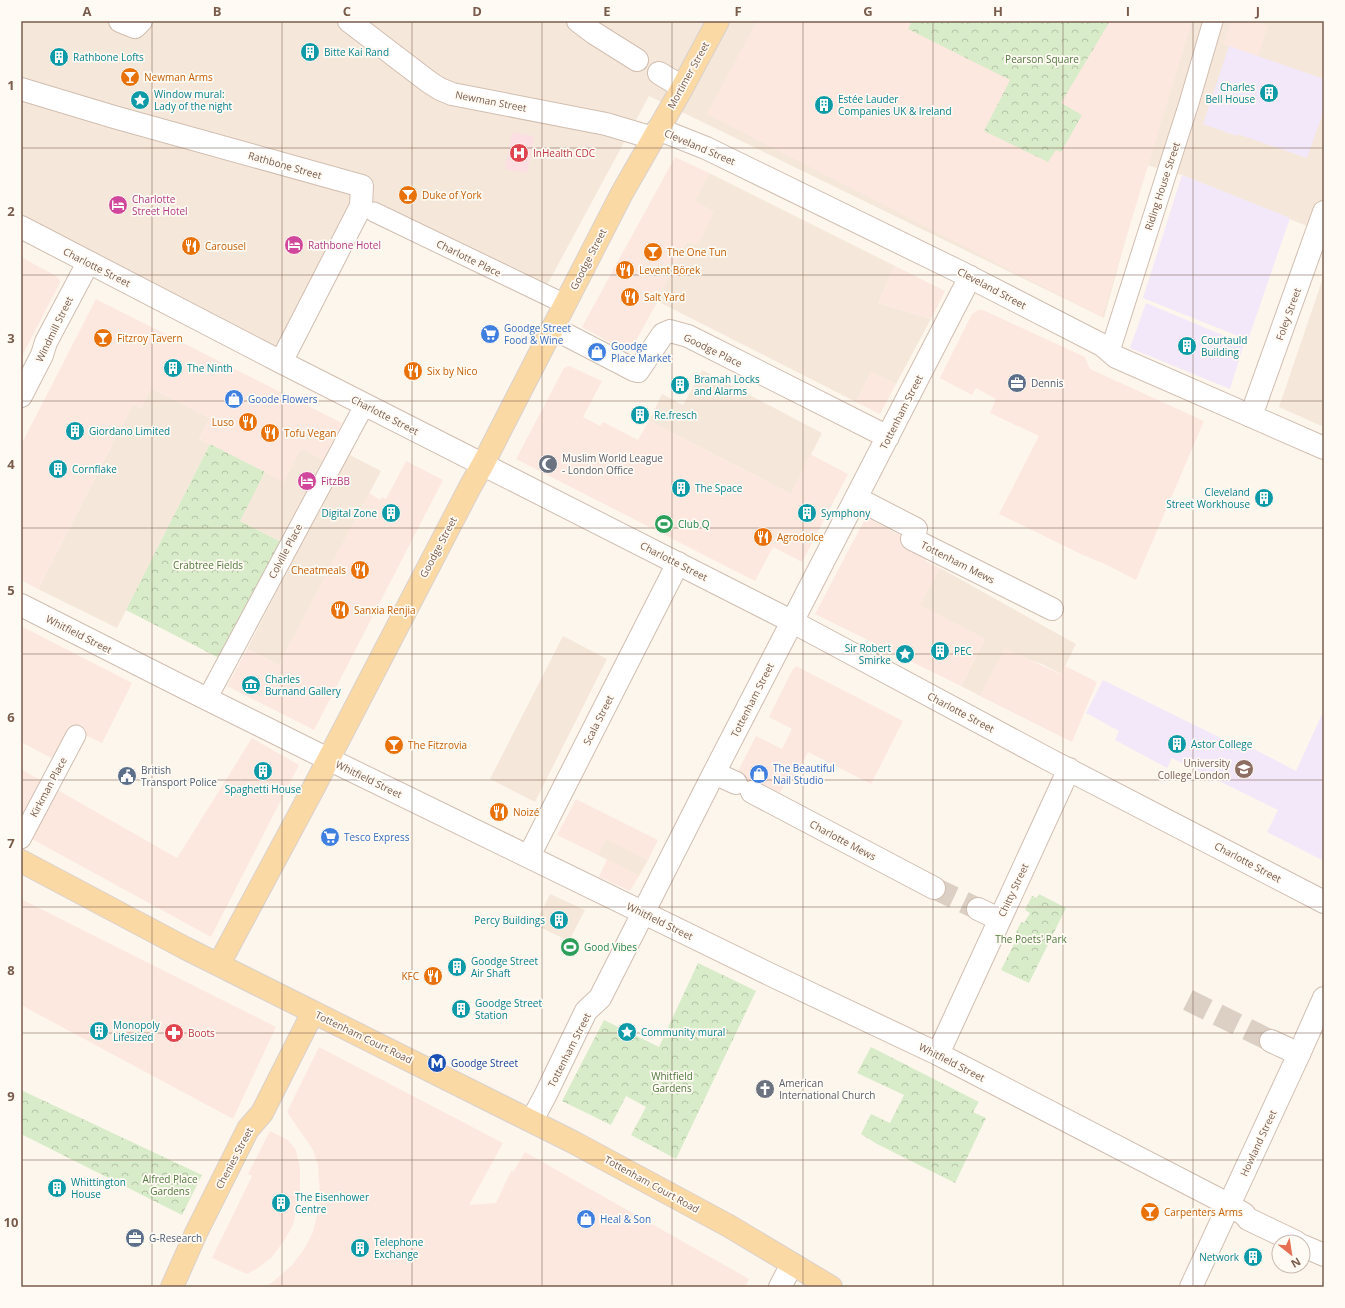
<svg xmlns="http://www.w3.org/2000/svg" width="1345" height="1308" font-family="'Open Sans',sans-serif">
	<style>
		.residential { fill: #f5e8da }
		.commercial { fill: #fde8e0 }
		.education { fill: #f3e8fa }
		.medical { fill: #fbdfe3 }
		.park { fill: url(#park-crowns) }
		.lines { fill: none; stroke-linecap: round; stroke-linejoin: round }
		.minor-tunnel { stroke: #dcd0c4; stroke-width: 22; stroke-dasharray: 22 11; stroke-linecap: butt }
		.pedestrian-casing { stroke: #d1beb0; stroke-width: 21 }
		.minor-casing { stroke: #d1beb0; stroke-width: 24 }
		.tertiary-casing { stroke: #d1beb0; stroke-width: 24 }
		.primary-casing { stroke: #dad1cd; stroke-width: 24 }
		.pedestrian { stroke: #fff; stroke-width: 19 }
		.minor { stroke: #fff; stroke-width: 22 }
		.tertiary { stroke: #fff; stroke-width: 22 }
		.primary { stroke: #fbd9a5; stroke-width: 22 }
		.grid { fill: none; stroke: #7a5c4d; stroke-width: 1; stroke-opacity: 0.55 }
		.labels { text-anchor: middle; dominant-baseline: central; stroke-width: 3.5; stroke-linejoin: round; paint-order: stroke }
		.culture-label { font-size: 10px; fill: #0d838f; stroke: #fffaf3; text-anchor: start }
		.park-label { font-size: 10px; fill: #537a41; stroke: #fffaf3 }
		.street-label { font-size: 10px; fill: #7a5c4d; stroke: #fffaf3 }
		.food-label { font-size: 10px; fill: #c56008; stroke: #fffaf3; text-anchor: start }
		.health-label { font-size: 10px; fill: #be3a42; stroke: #fffaf3; text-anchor: start }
		.hotel-label { font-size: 10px; fill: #b23c85; stroke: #fffaf3; text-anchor: start }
		.shop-label { font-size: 10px; fill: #366cbe; stroke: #fffaf3; text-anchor: start }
		.service-label { font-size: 10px; fill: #4e5e75; stroke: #fffaf3; text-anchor: start }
		.worship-label { font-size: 10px; fill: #5b616d; stroke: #fffaf3; text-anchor: start }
		.leisure-label { font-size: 10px; fill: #27864d; stroke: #fffaf3; text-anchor: start }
		.education-label { font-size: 10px; fill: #785e54; stroke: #fffaf3; text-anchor: end }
		.transit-label { font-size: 10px; fill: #164399; stroke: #fffaf3; text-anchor: start }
		.neatline { fill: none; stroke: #7a5c4d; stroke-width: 1.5 }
		.grid-label { font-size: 13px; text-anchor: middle; font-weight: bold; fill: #7a5c4d }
	</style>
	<defs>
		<pattern id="park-crowns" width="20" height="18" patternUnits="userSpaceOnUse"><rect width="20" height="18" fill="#d8ecc9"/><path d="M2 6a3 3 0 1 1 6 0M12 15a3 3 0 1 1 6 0" fill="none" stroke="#b4c2a5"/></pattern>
	</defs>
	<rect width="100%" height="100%" fill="#fdf6ec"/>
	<!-- residential -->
	<path class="residential" d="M21,21H1324V233L1182,175L1146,165L1104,318L649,96L546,287L359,210L280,364L21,227Z
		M709,173L895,266L878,303L931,319L896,384L871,372L856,402L657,301L659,299L658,298L686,242L698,244L713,212L695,201Z
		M1324,275V427L1279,407Z
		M702,370L822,433L791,494L649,421L662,394L683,405Z
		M151,388L210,418L199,439L210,444L117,628L38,589L133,404L141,408Z
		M301,448L323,460L281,542L239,521L265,472L284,481Z
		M348,454L381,471L279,665L247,649Z
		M940,568L1076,644L1061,674L1042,664L1024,658L982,692L980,696L961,686L985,639L919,605Z
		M563,636L607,659L535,802L490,779Z
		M606,838L648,860L639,876L598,855Z
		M550,894L585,910L569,941L535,925Z"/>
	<!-- commercial -->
	<path class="commercial" d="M757,21H1192L1102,317L707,114Z
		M1231,21H1252L1268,26L1258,56L1224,44Z
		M675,157L709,173L695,201L714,212L698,244L686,242L658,298L659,299L629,353L582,327Z
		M21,257L56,276L60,280V283L21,358Z
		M895,266L945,291L931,319L878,303Z
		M96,299L342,423L323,460L301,448L284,482L199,439L210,418L151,388L141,408L133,404L38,589L21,580V445Z
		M978,310H983L1085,357L1090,369L1204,421L1136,580L1105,564L1083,555L999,514L1039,436L990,413L996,399L976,388L972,395L940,378L972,314Z
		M569,366L602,381L583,417L600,426L603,422L638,440L649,421L791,494L810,454L848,474L802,562L773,547L755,581L516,459L564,368Z
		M871,372L896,384L880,414L856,402Z
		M406,461L443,480L314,730L227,686L247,649L279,665L369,493L380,500L382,497L386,499Z
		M866,517L905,538L927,558L925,561L940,568L920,605L985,639L961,686L815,614Z
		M21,626L132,683L102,743L70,728L53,759L21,742Z
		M1005,648L1060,674L1065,666L1097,682L1072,742L980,696Z
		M796,666L903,721L871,784L808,752L794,778L789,776L780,793L769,788L768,791L736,775L756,736L782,749L792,729L769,717L793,669Z
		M252,738L299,765L211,937L21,833V769L177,858Z
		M576,799L658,840L648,860L606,839L598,855L557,835Z
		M607,859L639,876L630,891L599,877Z
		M21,899L276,1027L233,1119L21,1005Z
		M319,1047L503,1143L469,1205L496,1203L511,1171L513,1172L525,1152L749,1279L745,1287H267L292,1265L305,1248L313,1232L317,1214L320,1196L318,1165L313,1150L287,1112Z
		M270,1131L288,1140L296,1150L300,1168V1195L293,1225L284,1241L271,1258L258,1268L247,1274L212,1258L252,1176L248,1174Z"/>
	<!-- education -->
	<path class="education" d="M1229,46L1324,79V110L1307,158L1237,134V136L1203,124Z
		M1182,175L1290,218L1248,340L1143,298Z
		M1146,303L1244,344L1230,389L1130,348Z
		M1103,680L1235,745L1237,740L1296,771L1324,710V861L1267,832L1278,810L1172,758L1167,768L1115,740L1119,731L1086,713Z"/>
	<!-- medical -->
	<path class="medical" d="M512,132L534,136L527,173L505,169Z"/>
	<!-- park -->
	<path class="park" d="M912,21H1110L1061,103L1082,115L1061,152L1056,150L1048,162L984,131L1010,80L908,29Z
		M210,444L265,472L240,521L281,542L219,658L126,610Z
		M1039,894L1066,908L1029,983L1001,970L1015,942L1012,941L1021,922L1024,923L1030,913L1025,910L1032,896L1037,898Z
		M698,963L756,991L676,1159L631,1135L646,1107L626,1096L611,1125L562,1101L604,1020L659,1047Z
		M871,1047L979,1102L973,1112L986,1118L955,1183L877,1144L861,1134L871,1114L890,1123L904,1095L857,1073Z
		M21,1090L202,1175L182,1215L21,1134Z"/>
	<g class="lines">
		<!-- minor-tunnel -->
		<path class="minor-tunnel" d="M934,888L978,909
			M1188,1000L1271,1041"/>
		<defs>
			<path id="pedestrian" d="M374,212L565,304
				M1110,351L1189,103L1213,21
				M207,699L365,404
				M21,839L76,735"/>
			<path id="minor" d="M120,21L135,27L141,21
				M349,21L429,82L440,89L452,94L606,124L653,138
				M578,21L594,33L637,60
				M659,73L682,87
				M21,89L114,117L362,186L361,206L281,362
				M21,227L281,362L793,622L1048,759L1324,902
				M553,328L634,370L638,371L663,334L670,331L688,336L888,437
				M21,396L42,355L46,342L88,263
				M1251,416L1324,212
				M856,498L916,529L912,539L1052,609
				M21,605L181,686L320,755L769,974L938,1054L1218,1199L1244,1214L1248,1219L1296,1242
				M714,773L736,783
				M752,792L934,888
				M529,856L678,563
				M978,909L999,919
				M1271,1041L1299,1054
				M938,1054L1069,769
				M532,1120L545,1096L586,1011L600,998L714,773L970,277
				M1303,1246L1324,1255"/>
			<path id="tertiary" d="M658,129L706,148L958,271L1102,345L1116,357L1324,448
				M780,1287L792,1264
				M1191,1287L1299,1054L1324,998"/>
			<path id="primary" d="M21,861L185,948L573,1142L729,1226L831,1287
				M219,964L313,789L470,487L483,464L622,193L681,90L718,21
				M172,1287L196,1233L248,1129L262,1113L313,1012"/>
		</defs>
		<!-- pedestrian casing -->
		<use href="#pedestrian" class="pedestrian-casing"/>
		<!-- minor casing -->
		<use href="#minor" class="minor-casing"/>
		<!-- tertiary casing -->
		<use href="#tertiary" class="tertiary-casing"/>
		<!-- primary casing -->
		<use href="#primary" class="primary-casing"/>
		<!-- pedestrian -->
		<use href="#pedestrian" class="pedestrian"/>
		<!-- minor -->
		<use href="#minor" class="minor"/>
		<!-- tertiary -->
		<use href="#tertiary" class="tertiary"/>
		<!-- primary -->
		<use href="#primary" class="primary"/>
	</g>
	<!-- grid -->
	<path class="grid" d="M152,21V1287M282,21V1287M412,21V1287M542,21V1287M672,21V1287M803,21V1287M933,21V1287M1063,21V1287M1193,21V1287M21,148H1324M21,275H1324M21,401H1324M21,528H1324M21,654H1324M21,780H1324M21,907H1324M21,1033H1324M21,1160H1324"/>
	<!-- icons -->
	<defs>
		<symbol id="building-disc" viewBox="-11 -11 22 22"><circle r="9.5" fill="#0f9aa8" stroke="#fffaf3"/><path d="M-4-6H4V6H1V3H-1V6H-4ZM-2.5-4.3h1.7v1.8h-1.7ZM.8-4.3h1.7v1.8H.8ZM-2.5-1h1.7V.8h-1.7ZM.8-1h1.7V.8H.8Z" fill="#fff"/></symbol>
		<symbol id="bar-disc" viewBox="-11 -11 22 22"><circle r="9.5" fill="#e8710a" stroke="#fffaf3"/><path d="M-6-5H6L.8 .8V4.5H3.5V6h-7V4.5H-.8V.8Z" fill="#fff"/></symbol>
		<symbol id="sight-disc" viewBox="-11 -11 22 22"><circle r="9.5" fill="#0f9aa8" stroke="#fffaf3"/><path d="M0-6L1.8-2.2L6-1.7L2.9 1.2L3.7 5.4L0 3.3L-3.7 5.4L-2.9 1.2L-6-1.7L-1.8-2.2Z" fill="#fff"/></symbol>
		<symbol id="hospital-disc" viewBox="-11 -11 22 22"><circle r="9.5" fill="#e0444e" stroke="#fffaf3"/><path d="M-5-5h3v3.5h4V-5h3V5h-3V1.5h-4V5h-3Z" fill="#fff"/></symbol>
		<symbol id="hotel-disc" viewBox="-11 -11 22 22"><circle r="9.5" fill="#d1479c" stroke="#fffaf3"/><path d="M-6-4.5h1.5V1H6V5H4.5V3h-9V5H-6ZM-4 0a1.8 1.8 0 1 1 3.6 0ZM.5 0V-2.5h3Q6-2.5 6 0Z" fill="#fff"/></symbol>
		<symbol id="restaurant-disc" viewBox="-11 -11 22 22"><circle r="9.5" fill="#e8710a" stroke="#fffaf3"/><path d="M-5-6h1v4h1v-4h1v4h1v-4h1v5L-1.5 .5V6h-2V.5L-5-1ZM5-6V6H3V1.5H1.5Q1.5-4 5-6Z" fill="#fff"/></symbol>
		<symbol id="supermarket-disc" viewBox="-11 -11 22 22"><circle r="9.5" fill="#3f7fe0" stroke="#fffaf3"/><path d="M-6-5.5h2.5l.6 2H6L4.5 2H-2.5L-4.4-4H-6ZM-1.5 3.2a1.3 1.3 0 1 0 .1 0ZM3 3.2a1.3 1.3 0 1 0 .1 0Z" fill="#fff"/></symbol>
		<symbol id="shop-disc" viewBox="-11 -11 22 22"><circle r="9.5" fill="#3f7fe0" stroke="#fffaf3"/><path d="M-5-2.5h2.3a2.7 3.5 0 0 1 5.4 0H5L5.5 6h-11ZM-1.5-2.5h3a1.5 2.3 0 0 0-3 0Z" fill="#fff"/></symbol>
		<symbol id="office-disc" viewBox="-11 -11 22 22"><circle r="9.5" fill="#5c6f8a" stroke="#fffaf3"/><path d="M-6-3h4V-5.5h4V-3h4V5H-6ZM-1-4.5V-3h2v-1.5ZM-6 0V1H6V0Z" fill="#fff"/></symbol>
		<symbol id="mosque-disc" viewBox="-11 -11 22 22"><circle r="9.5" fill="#6b7280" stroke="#fffaf3"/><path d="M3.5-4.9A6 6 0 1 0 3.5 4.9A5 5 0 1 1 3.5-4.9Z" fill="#fff"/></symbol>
		<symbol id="stadium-disc" viewBox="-11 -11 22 22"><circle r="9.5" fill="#2e9e5b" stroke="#fffaf3"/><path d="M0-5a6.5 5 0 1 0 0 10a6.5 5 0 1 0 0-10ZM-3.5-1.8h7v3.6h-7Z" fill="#fff"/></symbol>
		<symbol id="museum-disc" viewBox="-11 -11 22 22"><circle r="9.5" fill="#0f9aa8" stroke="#fffaf3"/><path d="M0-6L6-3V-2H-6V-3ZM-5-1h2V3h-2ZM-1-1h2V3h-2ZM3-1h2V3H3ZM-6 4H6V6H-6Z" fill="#fff"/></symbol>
		<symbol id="university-disc" viewBox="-11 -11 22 22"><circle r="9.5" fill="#8d6e63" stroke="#fffaf3"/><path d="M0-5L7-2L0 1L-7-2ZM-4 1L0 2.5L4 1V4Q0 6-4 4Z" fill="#fff"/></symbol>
		<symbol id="civic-disc" viewBox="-11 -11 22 22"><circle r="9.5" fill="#5c6f8a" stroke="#fffaf3"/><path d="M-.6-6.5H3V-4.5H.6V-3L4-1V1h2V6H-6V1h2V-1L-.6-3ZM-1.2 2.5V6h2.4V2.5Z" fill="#fff"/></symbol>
		<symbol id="pharmacy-disc" viewBox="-11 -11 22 22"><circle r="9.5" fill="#e0444e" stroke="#fffaf3"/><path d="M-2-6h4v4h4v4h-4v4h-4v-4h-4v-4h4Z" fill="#fff"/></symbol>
		<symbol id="metro-disc" viewBox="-11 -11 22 22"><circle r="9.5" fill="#1a4fb4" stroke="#fffaf3"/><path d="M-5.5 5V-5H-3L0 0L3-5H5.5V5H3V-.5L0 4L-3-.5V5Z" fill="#fff"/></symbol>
		<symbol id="church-disc" viewBox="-11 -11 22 22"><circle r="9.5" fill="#6b7280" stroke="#fffaf3"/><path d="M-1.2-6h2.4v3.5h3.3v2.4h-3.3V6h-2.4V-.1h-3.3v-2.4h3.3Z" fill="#fff"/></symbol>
	</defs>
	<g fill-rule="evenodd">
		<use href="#building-disc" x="299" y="41" width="22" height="22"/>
		<use href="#building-disc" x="48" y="46" width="22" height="22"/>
		<use href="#bar-disc" x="119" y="66" width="22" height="22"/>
		<use href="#building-disc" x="1258" y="82" width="22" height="22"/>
		<use href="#sight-disc" x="129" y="89" width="22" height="22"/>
		<use href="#building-disc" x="813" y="94" width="22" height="22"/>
		<use href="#hospital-disc" x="508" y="142" width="22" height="22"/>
		<use href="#bar-disc" x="397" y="184" width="22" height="22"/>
		<use href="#hotel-disc" x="107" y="194" width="22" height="22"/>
		<use href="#hotel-disc" x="283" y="234" width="22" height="22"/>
		<use href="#restaurant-disc" x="180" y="235" width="22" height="22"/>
		<use href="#bar-disc" x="642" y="241" width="22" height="22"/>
		<use href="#restaurant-disc" x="614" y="259" width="22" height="22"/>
		<use href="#restaurant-disc" x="619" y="286" width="22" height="22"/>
		<use href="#supermarket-disc" x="479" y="323" width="22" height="22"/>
		<use href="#bar-disc" x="92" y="327" width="22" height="22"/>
		<use href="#building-disc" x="1176" y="335" width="22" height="22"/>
		<use href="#shop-disc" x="586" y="341" width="22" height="22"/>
		<use href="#building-disc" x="162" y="357" width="22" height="22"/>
		<use href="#restaurant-disc" x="402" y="360" width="22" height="22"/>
		<use href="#office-disc" x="1006" y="372" width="22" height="22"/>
		<use href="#building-disc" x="669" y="374" width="22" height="22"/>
		<use href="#shop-disc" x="223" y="388" width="22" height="22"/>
		<use href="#building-disc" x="629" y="404" width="22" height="22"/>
		<use href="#restaurant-disc" x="237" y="411" width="22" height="22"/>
		<use href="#building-disc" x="64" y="420" width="22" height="22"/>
		<use href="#restaurant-disc" x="259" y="422" width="22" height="22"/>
		<use href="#mosque-disc" x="537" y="453" width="22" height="22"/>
		<use href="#building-disc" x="47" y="458" width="22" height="22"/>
		<use href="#hotel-disc" x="296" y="470" width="22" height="22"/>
		<use href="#building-disc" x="670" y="477" width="22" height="22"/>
		<use href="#building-disc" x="1253" y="487" width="22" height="22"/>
		<use href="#building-disc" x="380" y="502" width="22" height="22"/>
		<use href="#building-disc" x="796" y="502" width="22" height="22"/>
		<use href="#stadium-disc" x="653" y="513" width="22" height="22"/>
		<use href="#restaurant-disc" x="752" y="526" width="22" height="22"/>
		<use href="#restaurant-disc" x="349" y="559" width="22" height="22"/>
		<use href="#restaurant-disc" x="329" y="599" width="22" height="22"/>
		<use href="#building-disc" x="929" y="640" width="22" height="22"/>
		<use href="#sight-disc" x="894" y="643" width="22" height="22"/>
		<use href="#museum-disc" x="240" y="674" width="22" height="22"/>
		<use href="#building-disc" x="1166" y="733" width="22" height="22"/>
		<use href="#bar-disc" x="383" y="734" width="22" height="22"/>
		<use href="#university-disc" x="1233" y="758" width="22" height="22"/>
		<use href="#building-disc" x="252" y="760" width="22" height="22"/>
		<use href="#shop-disc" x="748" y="763" width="22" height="22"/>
		<use href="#civic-disc" x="116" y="765" width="22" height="22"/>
		<use href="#restaurant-disc" x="488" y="801" width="22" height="22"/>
		<use href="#supermarket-disc" x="319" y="826" width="22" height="22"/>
		<use href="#building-disc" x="548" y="909" width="22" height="22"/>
		<use href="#stadium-disc" x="559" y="936" width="22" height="22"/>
		<use href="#building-disc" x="446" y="956" width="22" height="22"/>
		<use href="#restaurant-disc" x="422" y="965" width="22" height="22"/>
		<use href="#building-disc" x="450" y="998" width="22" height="22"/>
		<use href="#building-disc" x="88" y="1020" width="22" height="22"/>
		<use href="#sight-disc" x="616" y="1021" width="22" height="22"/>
		<use href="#pharmacy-disc" x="163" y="1022" width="22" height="22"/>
		<use href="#metro-disc" x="426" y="1052" width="22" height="22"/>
		<use href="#church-disc" x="754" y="1078" width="22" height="22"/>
		<use href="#building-disc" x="46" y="1177" width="22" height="22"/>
		<use href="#building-disc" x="270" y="1192" width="22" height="22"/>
		<use href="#bar-disc" x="1139" y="1201" width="22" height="22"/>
		<use href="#shop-disc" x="575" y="1208" width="22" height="22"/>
		<use href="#office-disc" x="124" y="1227" width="22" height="22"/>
		<use href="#building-disc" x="349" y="1237" width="22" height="22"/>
		<use href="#building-disc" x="1242" y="1246" width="22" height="22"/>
	</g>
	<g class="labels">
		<!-- culture labels -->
		<g class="culture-label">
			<text x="324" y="52">Bitte Kai Rand</text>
			<text x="73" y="57">Rathbone Lofts</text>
			<text x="1255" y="87" text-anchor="end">Charles<tspan x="1255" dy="12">Bell House</tspan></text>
			<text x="154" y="94">Window mural:<tspan x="154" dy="12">Lady of the night</tspan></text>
			<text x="838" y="99">Estée Lauder<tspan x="838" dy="12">Companies UK &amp; Ireland</tspan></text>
			<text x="1201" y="340">Courtauld<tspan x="1201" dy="12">Building</tspan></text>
			<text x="187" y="368">The Ninth</text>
			<text x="694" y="379">Bramah Locks<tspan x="694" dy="12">and Alarms</tspan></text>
			<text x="654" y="415">Re.fresch</text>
			<text x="89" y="431">Giordano Limited</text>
			<text x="72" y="469">Cornflake</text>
			<text x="695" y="488">The Space</text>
			<text x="1250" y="492" text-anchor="end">Cleveland<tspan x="1250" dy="12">Street Workhouse</tspan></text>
			<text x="377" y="513" text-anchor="end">Digital Zone</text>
			<text x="821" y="513">Symphony</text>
			<text x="891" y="648" text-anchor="end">Sir Robert<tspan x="891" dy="12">Smirke</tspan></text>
			<text x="954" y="651">PEC</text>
			<text x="265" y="679">Charles<tspan x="265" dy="12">Burnand Gallery</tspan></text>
			<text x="1191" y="744">Astor College</text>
			<text x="263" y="789" text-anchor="middle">Spaghetti House</text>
			<text x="545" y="920" text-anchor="end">Percy Buildings</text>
			<text x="471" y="961">Goodge Street<tspan x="471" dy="12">Air Shaft</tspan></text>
			<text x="475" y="1003">Goodge Street<tspan x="475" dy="12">Station</tspan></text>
			<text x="113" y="1025">Monopoly<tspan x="113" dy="12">Lifesized</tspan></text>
			<text x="641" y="1032">Community mural</text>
			<text x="71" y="1182">Whittington<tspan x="71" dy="12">House</tspan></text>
			<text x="295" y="1197">The Eisenhower<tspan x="295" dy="12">Centre</tspan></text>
			<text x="374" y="1242">Telephone<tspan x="374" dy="12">Exchange</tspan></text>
			<text x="1239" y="1257" text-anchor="end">Network</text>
		</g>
		<!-- park labels -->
		<g class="park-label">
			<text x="1042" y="59">Pearson Square</text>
			<text x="208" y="565">Crabtree Fields</text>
			<text x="1031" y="939">The Poets' Park</text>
			<text x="672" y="1076">Whitfield<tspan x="672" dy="12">Gardens</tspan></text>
			<text x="170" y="1179">Alfred Place<tspan x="170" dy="12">Gardens</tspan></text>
		</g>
		<!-- street labels -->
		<g class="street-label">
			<text transform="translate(688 75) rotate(-61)">Mortimer Street</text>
			<text transform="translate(491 101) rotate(11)">Newman Street</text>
			<text transform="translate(700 147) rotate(23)">Cleveland Street</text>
			<text transform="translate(285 165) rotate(16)">Rathbone Street</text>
			<text transform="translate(1162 186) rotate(-72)">Riding House Street</text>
			<text transform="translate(469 258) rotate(26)">Charlotte Place</text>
			<text transform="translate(588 259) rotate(-63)">Goodge Street</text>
			<text transform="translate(97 267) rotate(27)">Charlotte Street</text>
			<text transform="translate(992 288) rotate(28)">Cleveland Street</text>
			<text transform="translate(1288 314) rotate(-70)">Foley Street</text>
			<text transform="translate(54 329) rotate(-64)">Windmill Street</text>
			<text transform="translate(713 350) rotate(26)">Goodge Place</text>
			<text transform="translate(901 412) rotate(-63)">Tottenham Street</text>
			<text transform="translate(385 415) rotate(27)">Charlotte Street</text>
			<text transform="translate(438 547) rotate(-62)">Goodge Street</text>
			<text transform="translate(285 551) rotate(-62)">Colville Place</text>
			<text transform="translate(674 561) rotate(27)">Charlotte Street</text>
			<text transform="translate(958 562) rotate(27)">Tottenham Mews</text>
			<text transform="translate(79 634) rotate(27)">Whitfield Street</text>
			<text transform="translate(752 700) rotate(-63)">Tottenham Street</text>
			<text transform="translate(961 712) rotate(28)">Charlotte Street</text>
			<text transform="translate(598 720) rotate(-63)">Scala Street</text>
			<text transform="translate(369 779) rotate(26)">Whitfield Street</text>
			<text transform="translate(48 787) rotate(-62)">Kirkman Place</text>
			<text transform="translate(843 840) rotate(28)">Charlotte Mews</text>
			<text transform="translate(1248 862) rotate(28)">Charlotte Street</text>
			<text transform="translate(1013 890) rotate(-65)">Chitty Street</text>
			<text transform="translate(660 921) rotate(26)">Whitfield Street</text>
			<text transform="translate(364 1037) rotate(26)">Tottenham Court Road</text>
			<text transform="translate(569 1050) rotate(-63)">Tottenham Street</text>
			<text transform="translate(952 1062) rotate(27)">Whitfield Street</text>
			<text transform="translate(1258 1143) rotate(-65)">Howland Street</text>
			<text transform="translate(234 1158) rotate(-62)">Chenies Street</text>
			<text transform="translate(652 1184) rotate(29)">Tottenham Court Road</text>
		</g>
		<!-- food labels -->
		<g class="food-label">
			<text x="144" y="77">Newman Arms</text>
			<text x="422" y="195">Duke of York</text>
			<text x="205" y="246">Carousel</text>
			<text x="667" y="252">The One Tun</text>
			<text x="639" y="270">Levent Börek</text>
			<text x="644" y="297">Salt Yard</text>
			<text x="117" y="338">Fitzroy Tavern</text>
			<text x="427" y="371">Six by Nico</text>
			<text x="234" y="422" text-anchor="end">Luso</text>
			<text x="284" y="433">Tofu Vegan</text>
			<text x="777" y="537">Agrodolce</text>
			<text x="346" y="570" text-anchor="end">Cheatmeals</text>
			<text x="354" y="610">Sanxia Renjia</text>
			<text x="408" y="745">The Fitzrovia</text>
			<text x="513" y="812">Noizé</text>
			<text x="419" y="976" text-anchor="end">KFC</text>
			<text x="1164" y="1212">Carpenters Arms</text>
		</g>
		<!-- health labels -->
		<g class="health-label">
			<text x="533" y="153">InHealth CDC</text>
			<text x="188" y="1033">Boots</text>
		</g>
		<!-- hotel labels -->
		<g class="hotel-label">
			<text x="132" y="199">Charlotte<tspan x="132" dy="12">Street Hotel</tspan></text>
			<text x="308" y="245">Rathbone Hotel</text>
			<text x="321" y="481">FitzBB</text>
		</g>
		<!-- shop labels -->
		<g class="shop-label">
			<text x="504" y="328">Goodge Street<tspan x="504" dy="12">Food &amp; Wine</tspan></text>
			<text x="611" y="346">Goodge<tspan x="611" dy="12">Place Market</tspan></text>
			<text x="248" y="399">Goode Flowers</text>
			<text x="773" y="768">The Beautiful<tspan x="773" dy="12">Nail Studio</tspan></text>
			<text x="344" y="837">Tesco Express</text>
			<text x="600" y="1219">Heal &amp; Son</text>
		</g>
		<!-- service labels -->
		<g class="service-label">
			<text x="1031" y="383">Dennis</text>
			<text x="141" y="770">British<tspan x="141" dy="12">Transport Police</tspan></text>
			<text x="149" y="1238">G-Research</text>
		</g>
		<!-- worship labels -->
		<g class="worship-label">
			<text x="562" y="458">Muslim World League<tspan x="562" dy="12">- London Office</tspan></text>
			<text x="779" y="1083">American<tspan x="779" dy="12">International Church</tspan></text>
		</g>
		<!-- leisure labels -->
		<g class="leisure-label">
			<text x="678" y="524">Club Q</text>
			<text x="584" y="947">Good Vibes</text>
		</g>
		<!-- education labels -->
		<g class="education-label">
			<text x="1230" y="763">University<tspan x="1230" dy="12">College London</tspan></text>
		</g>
		<!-- transit labels -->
		<g class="transit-label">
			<text x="451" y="1063">Goodge Street</text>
		</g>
	</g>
	<!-- border -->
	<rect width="1345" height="1308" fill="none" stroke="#fffaf3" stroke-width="44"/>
	<!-- north arrow -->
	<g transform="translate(1291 1254) rotate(150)"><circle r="19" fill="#fffaf3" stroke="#cabbb1"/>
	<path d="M0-3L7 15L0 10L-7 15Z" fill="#e76f51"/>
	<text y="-6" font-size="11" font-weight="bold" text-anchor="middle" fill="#7a5c4d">N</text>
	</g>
	<rect x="22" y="22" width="1301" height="1264" class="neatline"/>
	<g class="grid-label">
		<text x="87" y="16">A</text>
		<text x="217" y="16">B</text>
		<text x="347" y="16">C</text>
		<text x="477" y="16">D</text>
		<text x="607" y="16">E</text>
		<text x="738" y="16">F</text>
		<text x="868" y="16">G</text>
		<text x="998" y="16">H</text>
		<text x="1128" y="16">I</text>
		<text x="1258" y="16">J</text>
		<text x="11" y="90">1</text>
		<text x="11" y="216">2</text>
		<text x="11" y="343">3</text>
		<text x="11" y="469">4</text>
		<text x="11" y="595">5</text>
		<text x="11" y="722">6</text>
		<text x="11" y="848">7</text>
		<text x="11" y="975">8</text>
		<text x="11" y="1101">9</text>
		<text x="11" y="1227">10</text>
	</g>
</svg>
